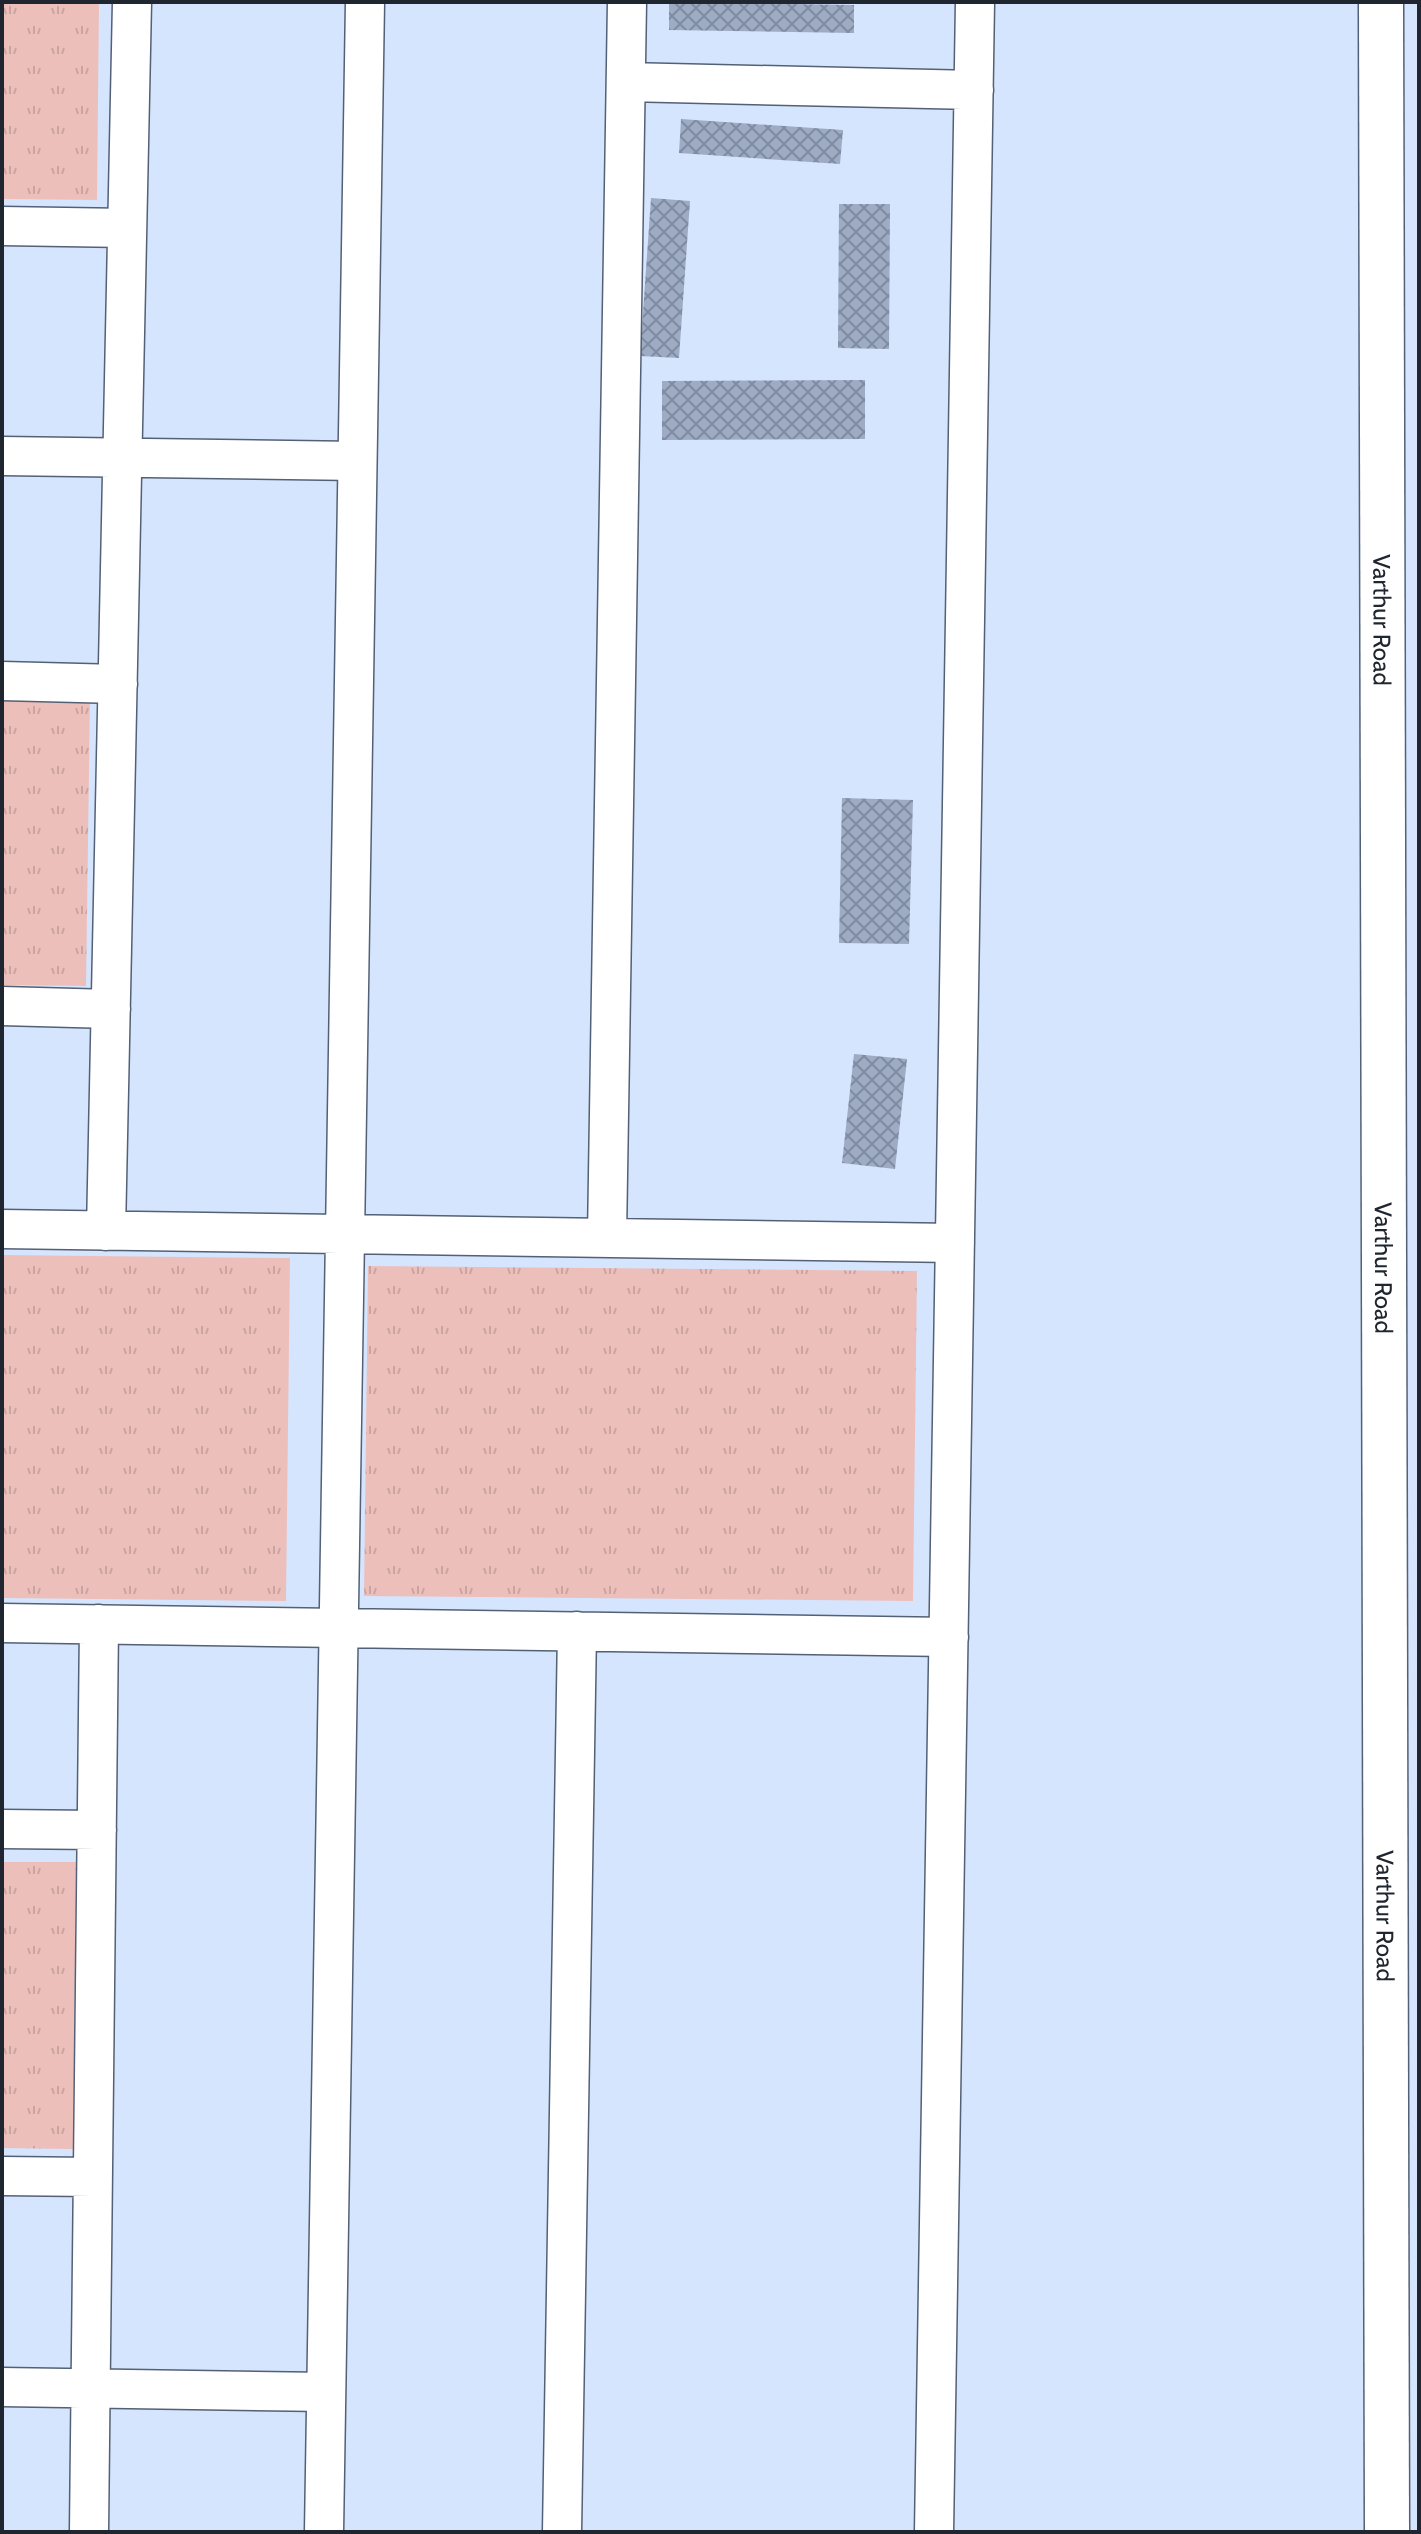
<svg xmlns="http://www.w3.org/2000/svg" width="1421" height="2534" font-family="Cabin,sans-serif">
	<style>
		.grass { fill: url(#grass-tufts) }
		.building { fill: url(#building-cross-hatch) }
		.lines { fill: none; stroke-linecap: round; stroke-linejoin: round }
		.minor-casing { stroke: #536075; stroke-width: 41 }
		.primary-casing { stroke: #536075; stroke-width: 47 }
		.minor { stroke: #fff; stroke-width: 38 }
		.primary { stroke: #fff; stroke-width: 44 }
		.labels { text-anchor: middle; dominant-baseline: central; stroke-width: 7; stroke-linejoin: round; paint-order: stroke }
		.street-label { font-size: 24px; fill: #20262f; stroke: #d5e5fe }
	</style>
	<defs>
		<pattern id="grass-tufts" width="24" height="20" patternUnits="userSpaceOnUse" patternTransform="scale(2)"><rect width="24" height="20" fill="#edbfbb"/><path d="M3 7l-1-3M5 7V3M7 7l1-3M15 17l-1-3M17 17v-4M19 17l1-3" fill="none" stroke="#cba4a1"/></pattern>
		<pattern id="building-cross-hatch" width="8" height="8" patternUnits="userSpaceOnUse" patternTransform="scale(2)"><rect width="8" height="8" fill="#9dabc4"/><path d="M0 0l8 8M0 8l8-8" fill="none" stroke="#808ba0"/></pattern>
	</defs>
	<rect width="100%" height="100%" fill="#d5e5fe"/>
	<!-- grass -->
	<path class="grass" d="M2,2H99L97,200L2,199Z
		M2,699H90L86,986L2,985Z
		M2,1255L290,1258L286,1601L2,1598Z
		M368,1266L917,1271L913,1601L364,1596Z
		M2,1862H76L73,2149L2,2148Z"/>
	<!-- building -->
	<path class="building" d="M669,2L854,5V33L669,30Z
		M681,119L843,130L840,164L679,153Z
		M651,198L690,201L679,358L640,356Z
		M839,204H890L889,349L838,348Z
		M865,380V439L662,440V381Z
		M842,798L913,800L909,944L839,943Z
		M854,1054L907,1059L895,1169L842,1163Z"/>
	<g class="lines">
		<defs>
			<path id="minor" d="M626,82L974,90
				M2,226L127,228
				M2,456L357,461
				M2,681L118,684
				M2,1006L111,1009
				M2,1229L955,1243
				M106,1231L132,2
				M607,1237L627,2
				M2,1623L949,1637
				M2,1829L97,1830
				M2,2176L92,2177
				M2,2387L326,2392
				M89,2532L99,1624
				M324,2532L365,2
				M562,2532L577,1631
				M934,2532L975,2"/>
			<g id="primary">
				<path id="s1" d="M1381,2L1387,2532"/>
			</g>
		</defs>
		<!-- minor casing -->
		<use href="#minor" class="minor-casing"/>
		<!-- primary casing -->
		<use href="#primary" class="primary-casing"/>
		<!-- minor -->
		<use href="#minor" class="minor"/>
		<!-- primary -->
		<use href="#primary" class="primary"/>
	</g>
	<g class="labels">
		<!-- street labels -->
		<g class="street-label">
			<text stroke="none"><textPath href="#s1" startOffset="618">Varthur Road</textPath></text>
			<text stroke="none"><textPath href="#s1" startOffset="1266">Varthur Road</textPath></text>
			<text stroke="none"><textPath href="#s1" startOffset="1914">Varthur Road</textPath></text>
		</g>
	</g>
	<!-- border -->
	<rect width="1421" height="2534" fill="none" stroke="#20262f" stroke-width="8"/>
</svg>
